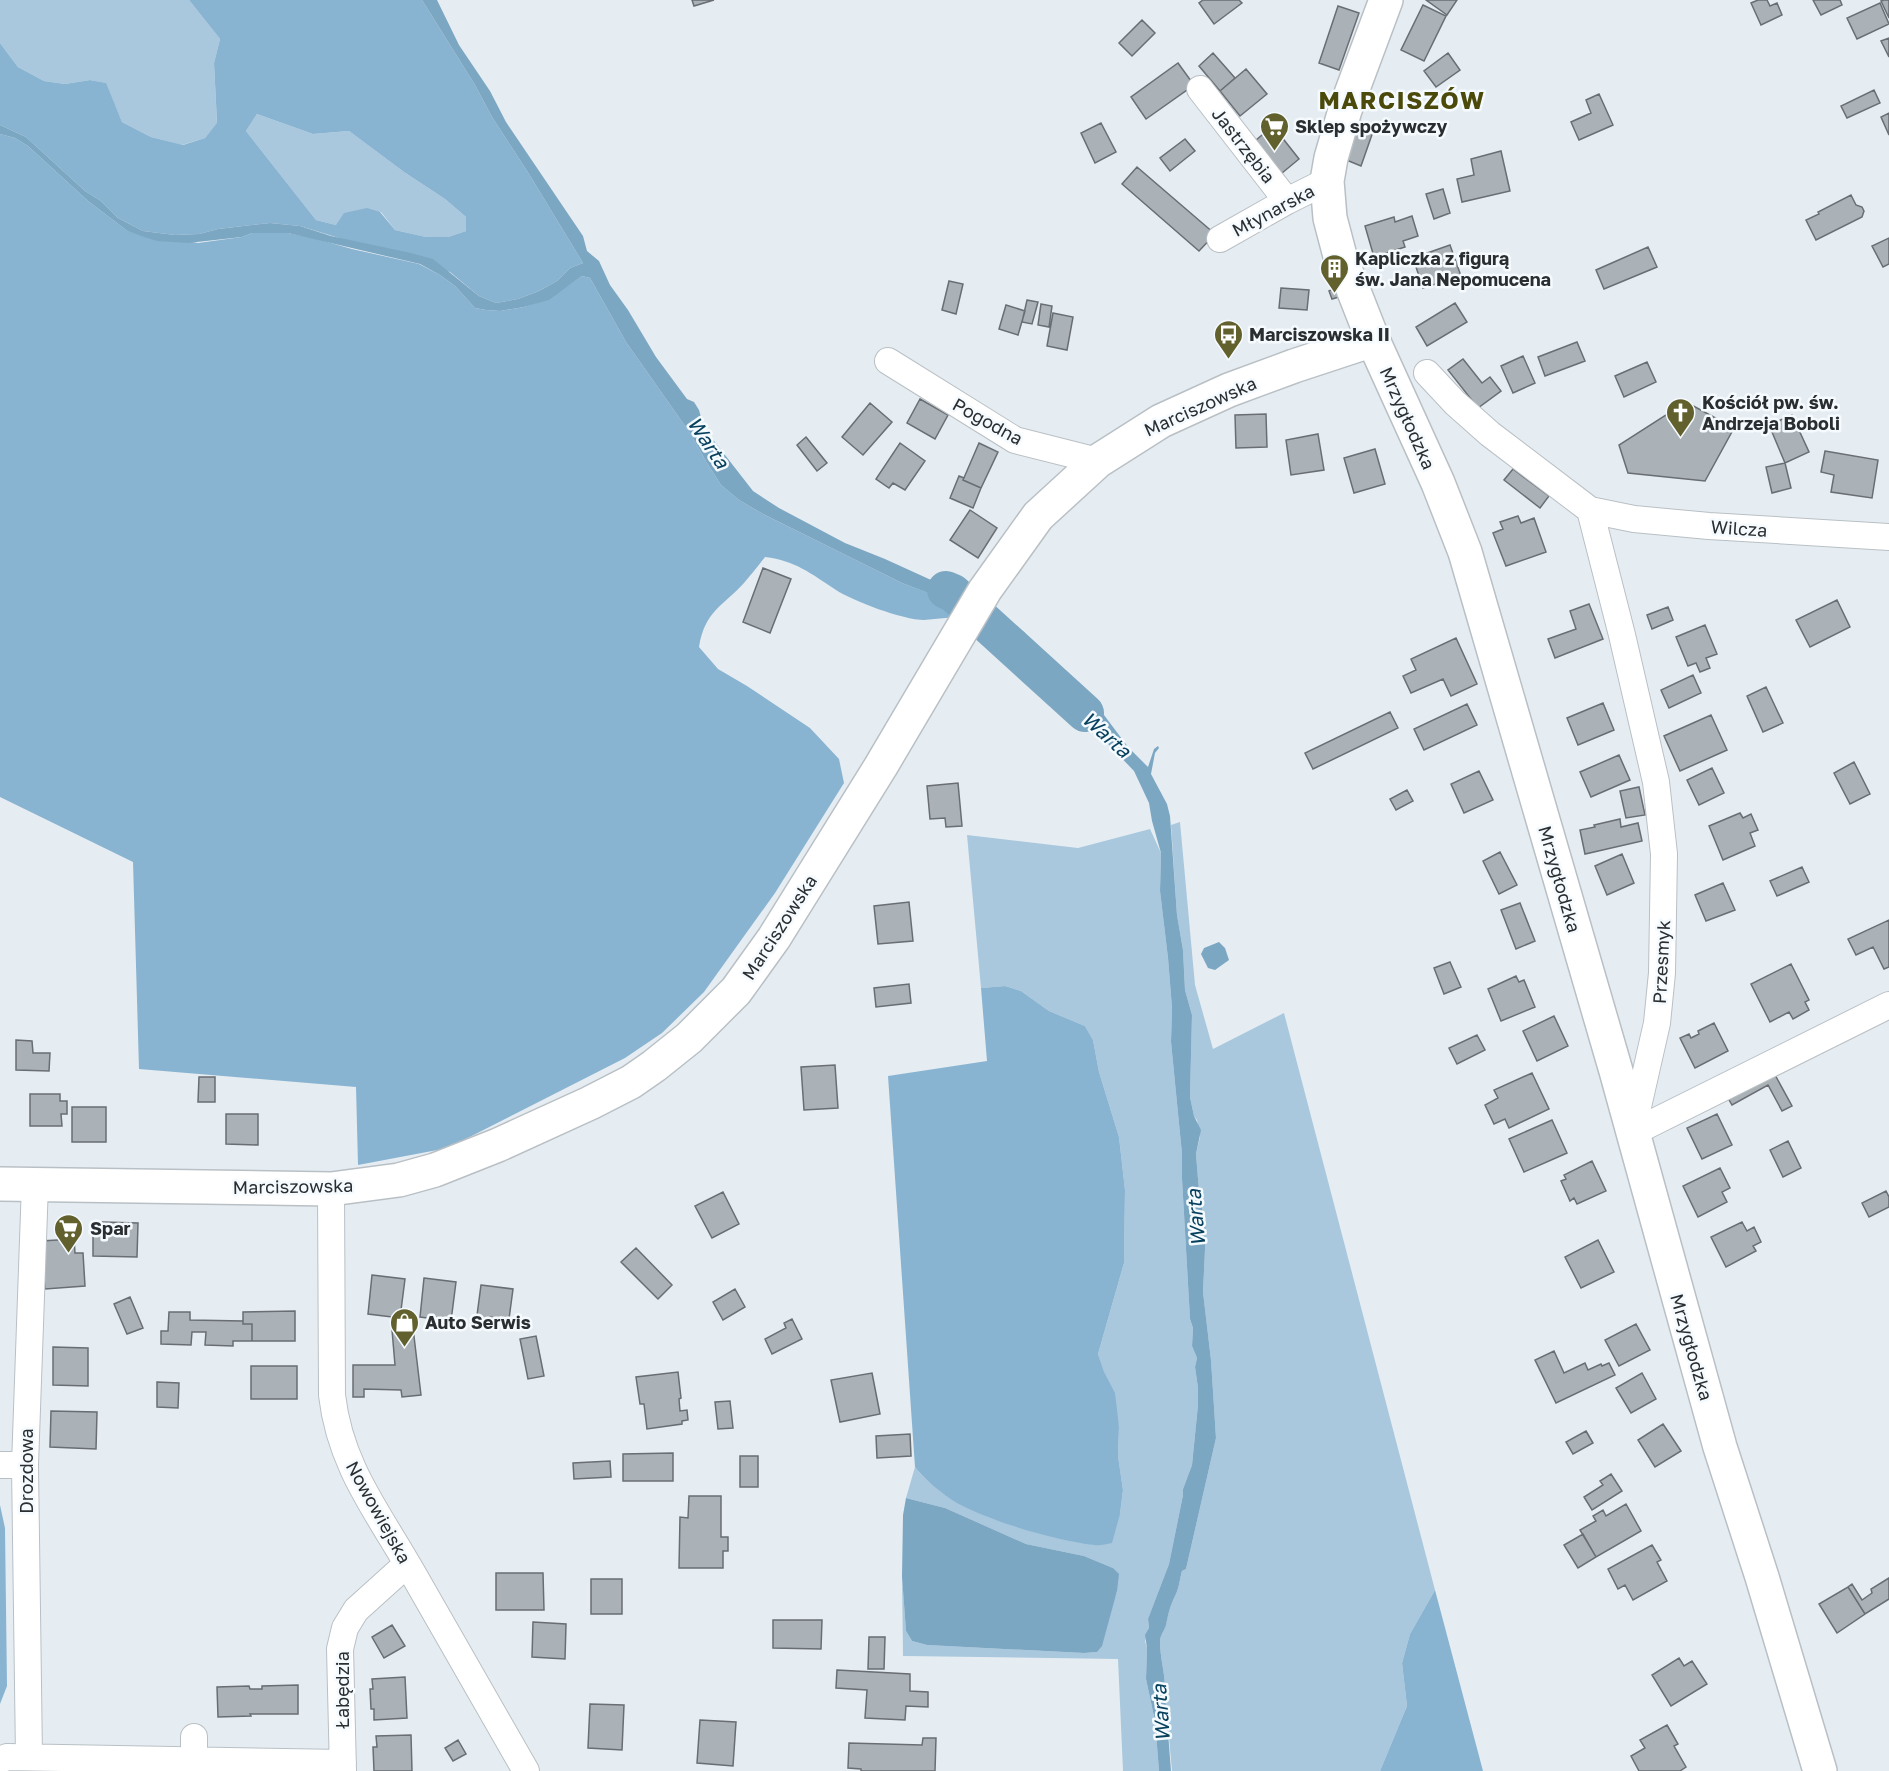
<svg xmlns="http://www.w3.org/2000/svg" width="1889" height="1771" font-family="'Golos Text',sans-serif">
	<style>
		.green { fill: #a9c8dd }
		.forest { fill: #89b4d1; fill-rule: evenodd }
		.water { fill: #7ca7c3 }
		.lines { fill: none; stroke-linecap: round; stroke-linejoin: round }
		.river { stroke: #7ca7c3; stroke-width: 38 }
		.building { fill: #abb2b7; stroke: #686e73; stroke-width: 1.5 }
		.street-casing { stroke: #b9c0c5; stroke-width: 28 }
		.secondary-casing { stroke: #b9c0c5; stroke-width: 36 }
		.street { stroke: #fff; stroke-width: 26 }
		.secondary { stroke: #fff; stroke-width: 33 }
		.labels { text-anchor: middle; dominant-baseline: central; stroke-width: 5; stroke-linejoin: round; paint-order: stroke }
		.poi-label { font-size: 18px; font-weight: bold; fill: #2b2e30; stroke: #f4fafe; text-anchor: start }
		.street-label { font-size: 18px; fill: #2b2e30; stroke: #f4fafe }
		.water-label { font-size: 20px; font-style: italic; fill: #08415e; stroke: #f4fafe }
		.district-label { font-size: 24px; font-weight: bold; letter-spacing: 1.5px; fill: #4b4a0a; stroke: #f4fafe }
	</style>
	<rect width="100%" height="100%" fill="#e6edf2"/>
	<!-- green -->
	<path class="green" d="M0,0H189L220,39L214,63L217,124L205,138L182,145L151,137L122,122L105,83L90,80L65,84L44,81L18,67L0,43Z
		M257,114L313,134L349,131L404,172L445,199L466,217V231L448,237H426L395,230L381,212L336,225L316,220L246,131Z
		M1180,822L1195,985L1213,1049L1284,1013L1435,1590L1410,1634L1402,1663L1407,1706L1380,1771H1172L1165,1694C1166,1676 1160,1659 1160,1642C1160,1635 1164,1630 1166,1624C1169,1611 1170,1606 1176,1594C1179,1588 1180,1578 1182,1571L1186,1569L1216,1438L1211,1360L1203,1292L1206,1229L1199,1191L1196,1154L1200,1137L1197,1120L1194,1116L1190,1097L1192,1015L1185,990L1183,950L1177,915L1171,825Z
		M1150,829L1161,853L1160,891L1168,958L1172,1008L1171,1042L1182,1154V1179L1190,1319L1193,1328L1192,1346L1197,1358L1195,1367L1198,1388V1405L1192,1465L1183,1489V1495L1169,1564L1148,1619L1149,1628L1145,1641L1147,1648L1146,1679L1155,1721L1159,1771H1123L1118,1659L903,1656L902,1577L906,1631L912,1641L927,1645L1084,1653L1097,1652L1117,1591L1113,1568L1084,1556L1026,1544L945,1508L906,1498L915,1467C955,1518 1036,1533 1096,1545L1120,1514L1123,1490L1118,1456L1119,1427L1098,1354L1124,1263L1125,1190L1119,1137L1099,1072L1093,1040L1085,1026L1049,1011L1021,991L1005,986L981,988L967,835L1078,848Z"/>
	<!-- forest -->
	<path class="forest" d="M189,0H422L475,85L492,117L529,174L583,263L570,268L557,281L539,291L518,299L496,303L479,296L450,272L300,226L270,223L218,229L199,234L175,235L143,231L118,218L101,201L85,191L26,137L0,125V43L18,67L44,81L65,84L90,80L106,83L122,122L151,137L183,145L205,138L217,123L214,63L220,39ZM257,114L313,134L349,131L404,172L445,199L466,217V231L448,237H426L395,230L380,212L367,208L344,213L336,225L316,220L246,131Z
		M0,134L15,138L28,146L88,201L126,230L198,243L242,237L252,233L269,232L288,233L313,238L352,249L419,264L440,275L455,286L475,308L486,310L500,311L524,307L549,299L582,276L590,278L626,342L690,433L707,463L721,485L739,500L763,514L902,583L953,602L958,606L956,617C946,618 934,619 924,620C903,620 853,601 836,590C810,573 796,561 765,557C758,566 751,575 744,583C722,607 705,611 699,647L718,669L747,686L810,728L839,759L844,783L775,893L704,992L662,1033L625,1058L448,1148L358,1165L356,1087L139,1069L133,862L0,797Z
		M1005,986L1021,991L1049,1011L1085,1026L1093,1040L1099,1072L1119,1137L1125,1190L1124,1263L1098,1354L1104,1372L1115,1393L1119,1427L1118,1456L1123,1490L1120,1514L1112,1543C1106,1544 1100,1546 1094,1545C1055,1540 991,1522 957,1503C942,1494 926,1481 915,1467L888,1076L987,1061L981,988Z
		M0,1505L5,1528L7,1686L0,1704Z
		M1435,1590L1483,1771H1380L1407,1706L1402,1663L1410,1634Z"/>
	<!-- water -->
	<path class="water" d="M422,0H437L459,45L490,91L506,122L583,236L587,251L599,261L610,285L628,310L656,357L687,399L694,402L699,410L704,428L753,491L779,508L845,543L885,559L964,595L958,606L952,602L902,583L763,514L739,500L721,485L707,463L690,433L626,342L590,278L582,276L549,300L524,307L500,311L486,310L475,308L455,286L440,275L420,264L288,233H252L242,237L188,243L157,241L141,236L126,230L88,201L28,146L15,138L0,134V125L26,137L85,191L101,201L118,218L143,231L175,235L199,234L218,229L270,223L300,226L331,236L411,253L433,259L479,296L496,303L518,299L539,291L557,281L570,268L583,263L529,174L492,117L475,85Z
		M1000,611L1013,625L1024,632L1042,652L1024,671L1002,651L984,638Z
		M1059,666L1095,703L1128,747L1148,767L1154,749L1158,746L1159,748L1155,753L1151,774L1167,804L1170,816L1177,915L1183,950L1185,990L1192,1015L1190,1097L1194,1116L1201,1130L1196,1154L1199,1191L1206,1229L1203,1292L1211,1360L1216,1438L1186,1569L1182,1571C1180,1578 1179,1588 1176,1594C1170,1606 1169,1611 1166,1625C1164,1631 1160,1635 1160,1642C1160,1659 1166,1676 1165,1694L1171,1771H1159L1155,1721L1146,1679L1147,1648L1145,1635L1149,1628L1148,1619L1151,1611L1169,1564L1183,1495V1489L1192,1465L1198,1405V1388L1195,1367L1197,1358L1192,1346L1193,1328L1190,1319L1182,1179V1154L1171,1042L1172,1008L1168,958L1160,891L1161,853L1152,821L1149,803L1134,771L1060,694L1049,691L1039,685Z
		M1219,942L1225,948L1229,960L1215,970L1208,968L1201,954L1204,948Z
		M906,1498L945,1508L1026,1544L1084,1556L1113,1568L1119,1574L1117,1591L1102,1646L1097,1652L1084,1653L927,1645L912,1641L906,1631L902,1577L903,1515Z"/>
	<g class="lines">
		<!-- river -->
		<path class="river" d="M946,590L953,593L1085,713"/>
	</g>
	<!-- building -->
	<path class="building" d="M692,0H714L694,6Z
		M1203,0H1239L1242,3L1214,24L1199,3Z
		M1426,0H1457L1447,15Z
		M1758,0H1767L1770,6L1777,3L1782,15L1761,25L1751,3Z
		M1813,0H1840L1842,5L1821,15Z
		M1884,0H1889V18L1881,1Z
		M1880,3L1889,24L1857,39L1847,18Z
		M1423,5L1446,16L1424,61L1401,50Z
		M1338,6L1359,13L1339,70L1319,63Z
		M1142,20L1155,33L1132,56L1119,43Z
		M1889,38V57L1881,41Z
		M1213,53L1235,78L1220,91L1199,66Z
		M1448,53L1460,70L1436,87L1424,71Z
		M1178,63L1194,85L1146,119L1131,97Z
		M1246,69L1267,94L1240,116L1220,91Z
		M1874,90L1880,103L1847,118L1841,106Z
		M1599,94L1613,125L1579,140L1571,122L1591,113L1586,100Z
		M1889,113V135L1881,117Z
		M1357,120L1375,126L1361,166L1344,159Z
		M1101,123L1116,152L1095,163L1081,133Z
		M1273,126L1299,159L1276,178L1250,145Z
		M1185,139L1195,151L1170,171L1160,158Z
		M1501,151L1510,191L1462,202L1457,179L1474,175L1471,159Z
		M1137,167L1215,234L1199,251L1122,184Z
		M1443,189L1450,213L1434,219L1426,194Z
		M1851,195L1856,205L1862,207L1864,211L1862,217L1816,240L1806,220L1819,214L1818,212Z
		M1412,216L1418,236L1403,241L1405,247L1374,257L1365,226L1394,217L1395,222Z
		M1889,238V264L1883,267L1872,246Z
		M1450,245L1461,276L1423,288L1413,258Z
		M1648,247L1657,267L1604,289L1596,270Z
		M949,281L963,284L956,314L942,310Z
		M1281,288L1309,290L1307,310L1279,308Z
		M1336,288L1339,297L1332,299L1329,291Z
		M1027,300L1038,302L1032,324L1022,322Z
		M1455,303L1467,322L1427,346L1416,327Z
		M1041,304L1052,306L1049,327L1038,325Z
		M1006,305L1025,311L1018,335L999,329Z
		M1053,313L1073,317L1067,350L1047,346Z
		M1577,342L1585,361L1545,376L1538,357Z
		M1523,356L1535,383L1513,393L1501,366Z
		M1463,359L1482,383L1490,377L1501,391L1478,408L1448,370Z
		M1647,362L1656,382L1624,397L1615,376Z
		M920,399L948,415L935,439L907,423Z
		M1686,402L1734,428L1705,481L1628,473L1619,445Z
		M870,403L892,422L863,455L842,437Z
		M1266,414L1267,447L1236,448L1235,415Z
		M1792,415L1809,452L1785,463L1769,425Z
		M1318,434L1324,470L1291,475L1286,440Z
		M806,437L827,463L817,471L797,445Z
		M900,443L925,461L905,490L893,483L889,488L876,479Z
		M979,443L998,452L981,488L963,480Z
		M1375,449L1385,484L1354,493L1344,458Z
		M1825,451L1878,460L1872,498L1831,492L1834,475L1821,472Z
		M1785,463L1791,488L1772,493L1766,467Z
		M1513,469L1549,496L1540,508L1504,480Z
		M959,476L964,478L963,480L981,488L973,508L950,498Z
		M970,510L997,528L978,558L950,540Z
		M1518,516L1521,523L1534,518L1546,552L1506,566L1493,533L1503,529L1500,522Z
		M763,568L791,579L770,633L743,622Z
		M1837,600L1850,627L1810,647L1796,620Z
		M1589,604L1603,639L1555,658L1548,639L1576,629L1570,611Z
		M1668,607L1673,620L1652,629L1647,615Z
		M1705,625L1717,654L1706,658L1710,668L1700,672L1696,663L1688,666L1676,637Z
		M1456,638L1477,684L1451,696L1443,679L1411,693L1403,676L1416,670L1411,659Z
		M1693,675L1701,693L1669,708L1661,690Z
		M1766,687L1783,723L1763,732L1747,696Z
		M1603,703L1614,730L1578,745L1567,718Z
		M1467,704L1477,725L1424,750L1414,729Z
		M1390,712L1398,728L1313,769L1305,753Z
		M1711,715L1727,750L1680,771L1664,736Z
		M1619,755L1630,780L1591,797L1580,772Z
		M1854,762L1870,794L1850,804L1834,773Z
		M1712,768L1724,793L1699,805L1687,780Z
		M1479,771L1493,800L1464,813L1451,784Z
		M958,783L962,826L946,827L945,818L930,819L927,786Z
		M1639,787L1645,815L1626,818L1620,791Z
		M1407,790L1413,801L1396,810L1390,799Z
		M1740,813L1743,818L1751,814L1758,830L1750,833L1755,846L1723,860L1709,826Z
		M1620,819L1621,827L1638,823L1642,841L1585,854L1580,830L1595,827L1594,825Z
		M1500,852L1517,885L1499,894L1483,861Z
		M1622,854L1634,883L1607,895L1595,866Z
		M1802,867L1809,882L1777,896L1770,881Z
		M1723,883L1735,910L1706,921L1695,895Z
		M909,902L913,941L878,944L874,906Z
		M1520,903L1535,941L1516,949L1501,910Z
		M1889,920V967L1884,969L1873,947L1856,955L1848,939Z
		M1450,962L1461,987L1444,994L1434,968Z
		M1791,964L1809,1000L1805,1002L1809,1010L1793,1019L1789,1012L1770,1022L1751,984Z
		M1516,976L1519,982L1524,980L1535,1007L1501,1021L1488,989Z
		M909,984L911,1003L876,1007L874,988Z
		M1554,1016L1568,1046L1537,1061L1523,1031Z
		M1714,1023L1728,1051L1695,1068L1680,1038L1689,1034L1691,1038L1699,1034L1698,1031Z
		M1477,1035L1485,1050L1457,1064L1449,1048Z
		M16,1040L32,1041L33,1053H50L49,1071L16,1070Z
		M835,1065L838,1108L804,1110L801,1067Z
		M1532,1073L1549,1109L1509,1128L1505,1119L1494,1124L1485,1105L1498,1098L1494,1090Z
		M1774,1073L1792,1106L1782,1111L1768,1085L1732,1105L1728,1098Z
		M199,1077H215V1102H198Z
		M30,1094H60V1101H67V1114H61L62,1126H30Z
		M72,1107H106V1142H72Z
		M226,1114H258V1145L226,1144Z
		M1717,1114L1732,1145L1702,1159L1687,1128Z
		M1552,1120L1567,1153L1524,1172L1509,1139Z
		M1788,1141L1801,1168L1783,1177L1770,1150Z
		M1592,1161L1606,1191L1577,1204L1574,1198L1570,1201L1561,1181L1566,1179L1564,1175Z
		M1720,1168L1730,1188L1722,1192L1727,1202L1698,1217L1683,1186Z
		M1886,1191L1889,1197V1207L1869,1217L1862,1203Z
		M723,1192L739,1224L712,1238L695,1206Z
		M102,1222L138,1223L137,1257L93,1256V1236H102Z
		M1742,1222L1747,1231L1754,1227L1761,1242L1753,1246L1756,1251L1726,1267L1711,1237Z
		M74,1239L75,1253H83L85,1286L45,1289L41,1241Z
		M1598,1240L1614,1272L1581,1288L1565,1257Z
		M636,1248L672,1285L658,1299L621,1262Z
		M372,1275L405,1279L400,1318L368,1314Z
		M424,1278L456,1282L451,1321L420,1317Z
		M481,1285L513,1289L509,1319L490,1317L489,1325L476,1323Z
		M735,1289L745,1307L723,1320L713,1302Z
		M130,1297L143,1328L127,1334L114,1304Z
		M295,1311V1341H252V1324H243V1312Z
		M169,1312H190V1320L243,1321V1324H252V1341H233V1346L205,1345L206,1332H192L191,1345L161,1344V1331H168Z
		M792,1319L802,1339L772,1354L765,1339L786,1328L784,1323Z
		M1636,1324L1650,1350L1619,1366L1605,1340Z
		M413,1328L421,1395L402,1397L401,1390L364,1389V1397H353V1365H395L392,1330Z
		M536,1336L544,1376L528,1379L520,1339Z
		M53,1347L88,1348V1386L53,1385Z
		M1554,1351L1564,1373L1585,1363L1588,1370L1601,1364L1602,1366L1609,1363L1615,1375L1556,1403L1535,1360Z
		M251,1366H297V1399H251Z
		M678,1372L681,1398L679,1399L680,1411L687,1410L688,1420L682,1421V1424L647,1429L644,1404H640L636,1377Z
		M872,1373L880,1414L840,1422L831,1380Z
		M1642,1373L1656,1399L1631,1413L1616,1388Z
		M157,1382L179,1383L178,1408L157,1407Z
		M730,1401L733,1428L718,1429L715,1402Z
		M51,1411L97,1412L96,1449L50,1447Z
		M1663,1424L1681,1451L1655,1467L1638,1440Z
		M1586,1431L1593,1443L1573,1454L1566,1442Z
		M910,1434L911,1456L877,1458L876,1436Z
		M673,1453V1481H623V1454Z
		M740,1456H758V1487H740Z
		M610,1461L611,1477L574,1479L573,1463Z
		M1611,1474L1622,1491L1592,1510L1584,1497L1603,1485L1600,1481Z
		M689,1496H721V1537H728V1551H723V1568H679L680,1517L688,1518Z
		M1626,1504L1641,1531L1596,1557L1580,1530L1596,1521L1593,1516L1603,1510L1606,1516Z
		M1583,1534L1596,1557L1578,1568L1564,1545Z
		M1652,1545L1661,1560L1657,1562L1667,1581L1633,1600L1625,1585L1618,1589L1608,1569Z
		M496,1573H543L544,1610H496Z
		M1889,1578V1599L1865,1614L1848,1587L1852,1584L1862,1600L1872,1593L1871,1589Z
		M591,1579H622V1614H591Z
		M1848,1587L1865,1614L1837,1633L1819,1604Z
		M773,1620H822L821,1649L773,1648Z
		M533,1622L566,1624L565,1659L532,1657Z
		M392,1625L405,1646L384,1658L372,1637Z
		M869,1637H885L884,1669H868Z
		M1679,1658L1684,1666L1692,1661L1707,1684L1671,1706L1652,1675Z
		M837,1670L910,1674V1691L928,1692V1707L906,1706L905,1720L865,1718L867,1690L836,1688Z
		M405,1677L407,1718L374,1720V1709H371L370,1689H373L372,1679Z
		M298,1685V1714H250L251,1716L218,1717L217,1687L249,1686L250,1689H262V1686Z
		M590,1704L624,1705L622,1750L588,1748Z
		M700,1720L736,1722L733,1766L697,1763Z
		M1667,1725L1678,1744L1674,1746L1686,1767L1680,1771H1639L1631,1756L1645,1748L1640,1740Z
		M411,1735L412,1771H374L373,1747H377L376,1736Z
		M923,1738H936L935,1771H861V1769L848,1768L849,1743L922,1745Z
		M458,1740L466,1754L453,1761L445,1748Z"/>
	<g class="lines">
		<defs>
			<path id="street" d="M1200,89L1287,201
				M1220,239L1287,201L1327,181
				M888,361L1015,440L1098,461
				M1427,373L1455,403L1490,434L1590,510L1634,519L1709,526L1889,537
				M1590,510L1622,635L1656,782L1664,854L1662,973L1657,1023L1632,1133L1889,1005
				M331,1189L332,1395C340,1466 378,1512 412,1572C450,1639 488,1705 526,1771
				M0,1465H25
				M194,1737V1761
				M29,1757L25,1465L35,1184
				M0,1760L7,1757L343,1763
				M343,1771L340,1649L345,1628L356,1610L407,1564"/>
			<path id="secondary" d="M1386,0L1345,110L1331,158L1327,181L1330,218L1340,256L1373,340L1438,483L1465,552L1616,1071L1720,1447L1762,1577L1820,1771
				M0,1184L331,1189L399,1180L435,1170L498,1145L590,1103L631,1082L654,1066L689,1038L736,991L774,938L881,766L985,590L1038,516L1098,461L1161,421L1229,390L1294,366L1373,340"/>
		</defs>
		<!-- street casing -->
		<use href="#street" class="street-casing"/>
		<!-- secondary casing -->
		<use href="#secondary" class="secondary-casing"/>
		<!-- street -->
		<use href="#street" class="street"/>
		<!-- secondary -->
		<use href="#secondary" class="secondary"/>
	</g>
	<!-- icons -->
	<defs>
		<symbol id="supermarket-pin" viewBox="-11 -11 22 30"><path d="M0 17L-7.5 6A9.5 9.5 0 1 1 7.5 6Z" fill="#62612e" stroke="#f4fafe"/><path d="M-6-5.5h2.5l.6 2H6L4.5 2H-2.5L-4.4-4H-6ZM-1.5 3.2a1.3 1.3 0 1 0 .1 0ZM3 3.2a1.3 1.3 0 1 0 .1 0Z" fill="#fff"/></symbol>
		<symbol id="building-pin" viewBox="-11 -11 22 30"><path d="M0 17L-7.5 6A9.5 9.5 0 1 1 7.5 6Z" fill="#62612e" stroke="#f4fafe"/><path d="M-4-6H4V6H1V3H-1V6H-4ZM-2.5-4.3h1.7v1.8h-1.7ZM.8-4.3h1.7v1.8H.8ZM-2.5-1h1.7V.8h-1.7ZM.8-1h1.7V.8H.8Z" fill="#fff"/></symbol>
		<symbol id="bus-pin" viewBox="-11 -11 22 30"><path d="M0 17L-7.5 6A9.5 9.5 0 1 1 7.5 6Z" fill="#62612e" stroke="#f4fafe"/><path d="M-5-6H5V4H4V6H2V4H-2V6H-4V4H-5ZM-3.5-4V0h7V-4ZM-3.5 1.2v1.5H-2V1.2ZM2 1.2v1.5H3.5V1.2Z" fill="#fff"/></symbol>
		<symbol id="church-pin" viewBox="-11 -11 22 30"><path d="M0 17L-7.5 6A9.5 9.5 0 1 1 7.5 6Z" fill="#62612e" stroke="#f4fafe"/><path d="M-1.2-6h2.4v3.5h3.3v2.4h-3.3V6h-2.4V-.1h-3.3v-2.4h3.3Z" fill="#fff"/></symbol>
		<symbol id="shop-pin" viewBox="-11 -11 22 30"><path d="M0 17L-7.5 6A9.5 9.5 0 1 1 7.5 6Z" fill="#62612e" stroke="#f4fafe"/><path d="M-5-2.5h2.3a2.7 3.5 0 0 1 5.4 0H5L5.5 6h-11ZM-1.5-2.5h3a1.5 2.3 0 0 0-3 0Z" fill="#fff"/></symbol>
	</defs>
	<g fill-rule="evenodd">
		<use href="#supermarket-pin" x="1258" y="110" width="33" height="45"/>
		<use href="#building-pin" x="1318" y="252" width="33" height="45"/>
		<use href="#bus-pin" x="1212" y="318" width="33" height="45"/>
		<use href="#church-pin" x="1664" y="396" width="33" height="45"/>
		<use href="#supermarket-pin" x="52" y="1212" width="33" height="45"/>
		<use href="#shop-pin" x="388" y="1306" width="33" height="45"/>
	</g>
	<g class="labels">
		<!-- poi labels -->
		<g class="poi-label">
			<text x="1295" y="126">Sklep spożywczy</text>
			<text x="1355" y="258">Kapliczka z figurą<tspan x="1355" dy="21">św. Jana Nepomucena</tspan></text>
			<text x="1249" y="334">Marciszowska II</text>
			<text x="1702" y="402">Kościół pw. św.<tspan x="1702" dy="21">Andrzeja Boboli</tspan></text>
			<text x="90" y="1228">Spar</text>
			<text x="425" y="1322">Auto Serwis</text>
		</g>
		<!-- street labels -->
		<g class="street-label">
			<text transform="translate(1244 145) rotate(52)">Jastrzębia</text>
			<text transform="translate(1273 210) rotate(-28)">Młynarska</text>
			<text transform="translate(1200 406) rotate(-24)">Marciszowska</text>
			<text transform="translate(1408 418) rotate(66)">Mrzygłodzka</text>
			<text transform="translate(988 421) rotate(29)">Pogodna</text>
			<text transform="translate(1739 528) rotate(4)">Wilcza</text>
			<text transform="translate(1560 879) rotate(74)">Mrzygłodzka</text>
			<text transform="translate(779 927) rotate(-57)">Marciszowska</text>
			<text transform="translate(1661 962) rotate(-87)">Przesmyk</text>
			<text transform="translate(293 1186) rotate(-1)">Marciszowska</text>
			<text transform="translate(1692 1347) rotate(74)">Mrzygłodzka</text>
			<text transform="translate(26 1471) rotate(-90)">Drozdowa</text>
			<text transform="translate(379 1512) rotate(61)">Nowowiejska</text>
			<text transform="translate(342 1690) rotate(-90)">Łabędzia</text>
		</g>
		<!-- water labels -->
		<g class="water-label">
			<text transform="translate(709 442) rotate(56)">Warta</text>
			<text transform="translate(1107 734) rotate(42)">Warta</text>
			<text transform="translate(1195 1218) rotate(-95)">Warta</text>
			<text transform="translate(1160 1713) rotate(-94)">Warta</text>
		</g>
		<!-- district labels -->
		<g class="district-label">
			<text x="1402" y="99">MARCISZÓW</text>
		</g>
	</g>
</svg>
